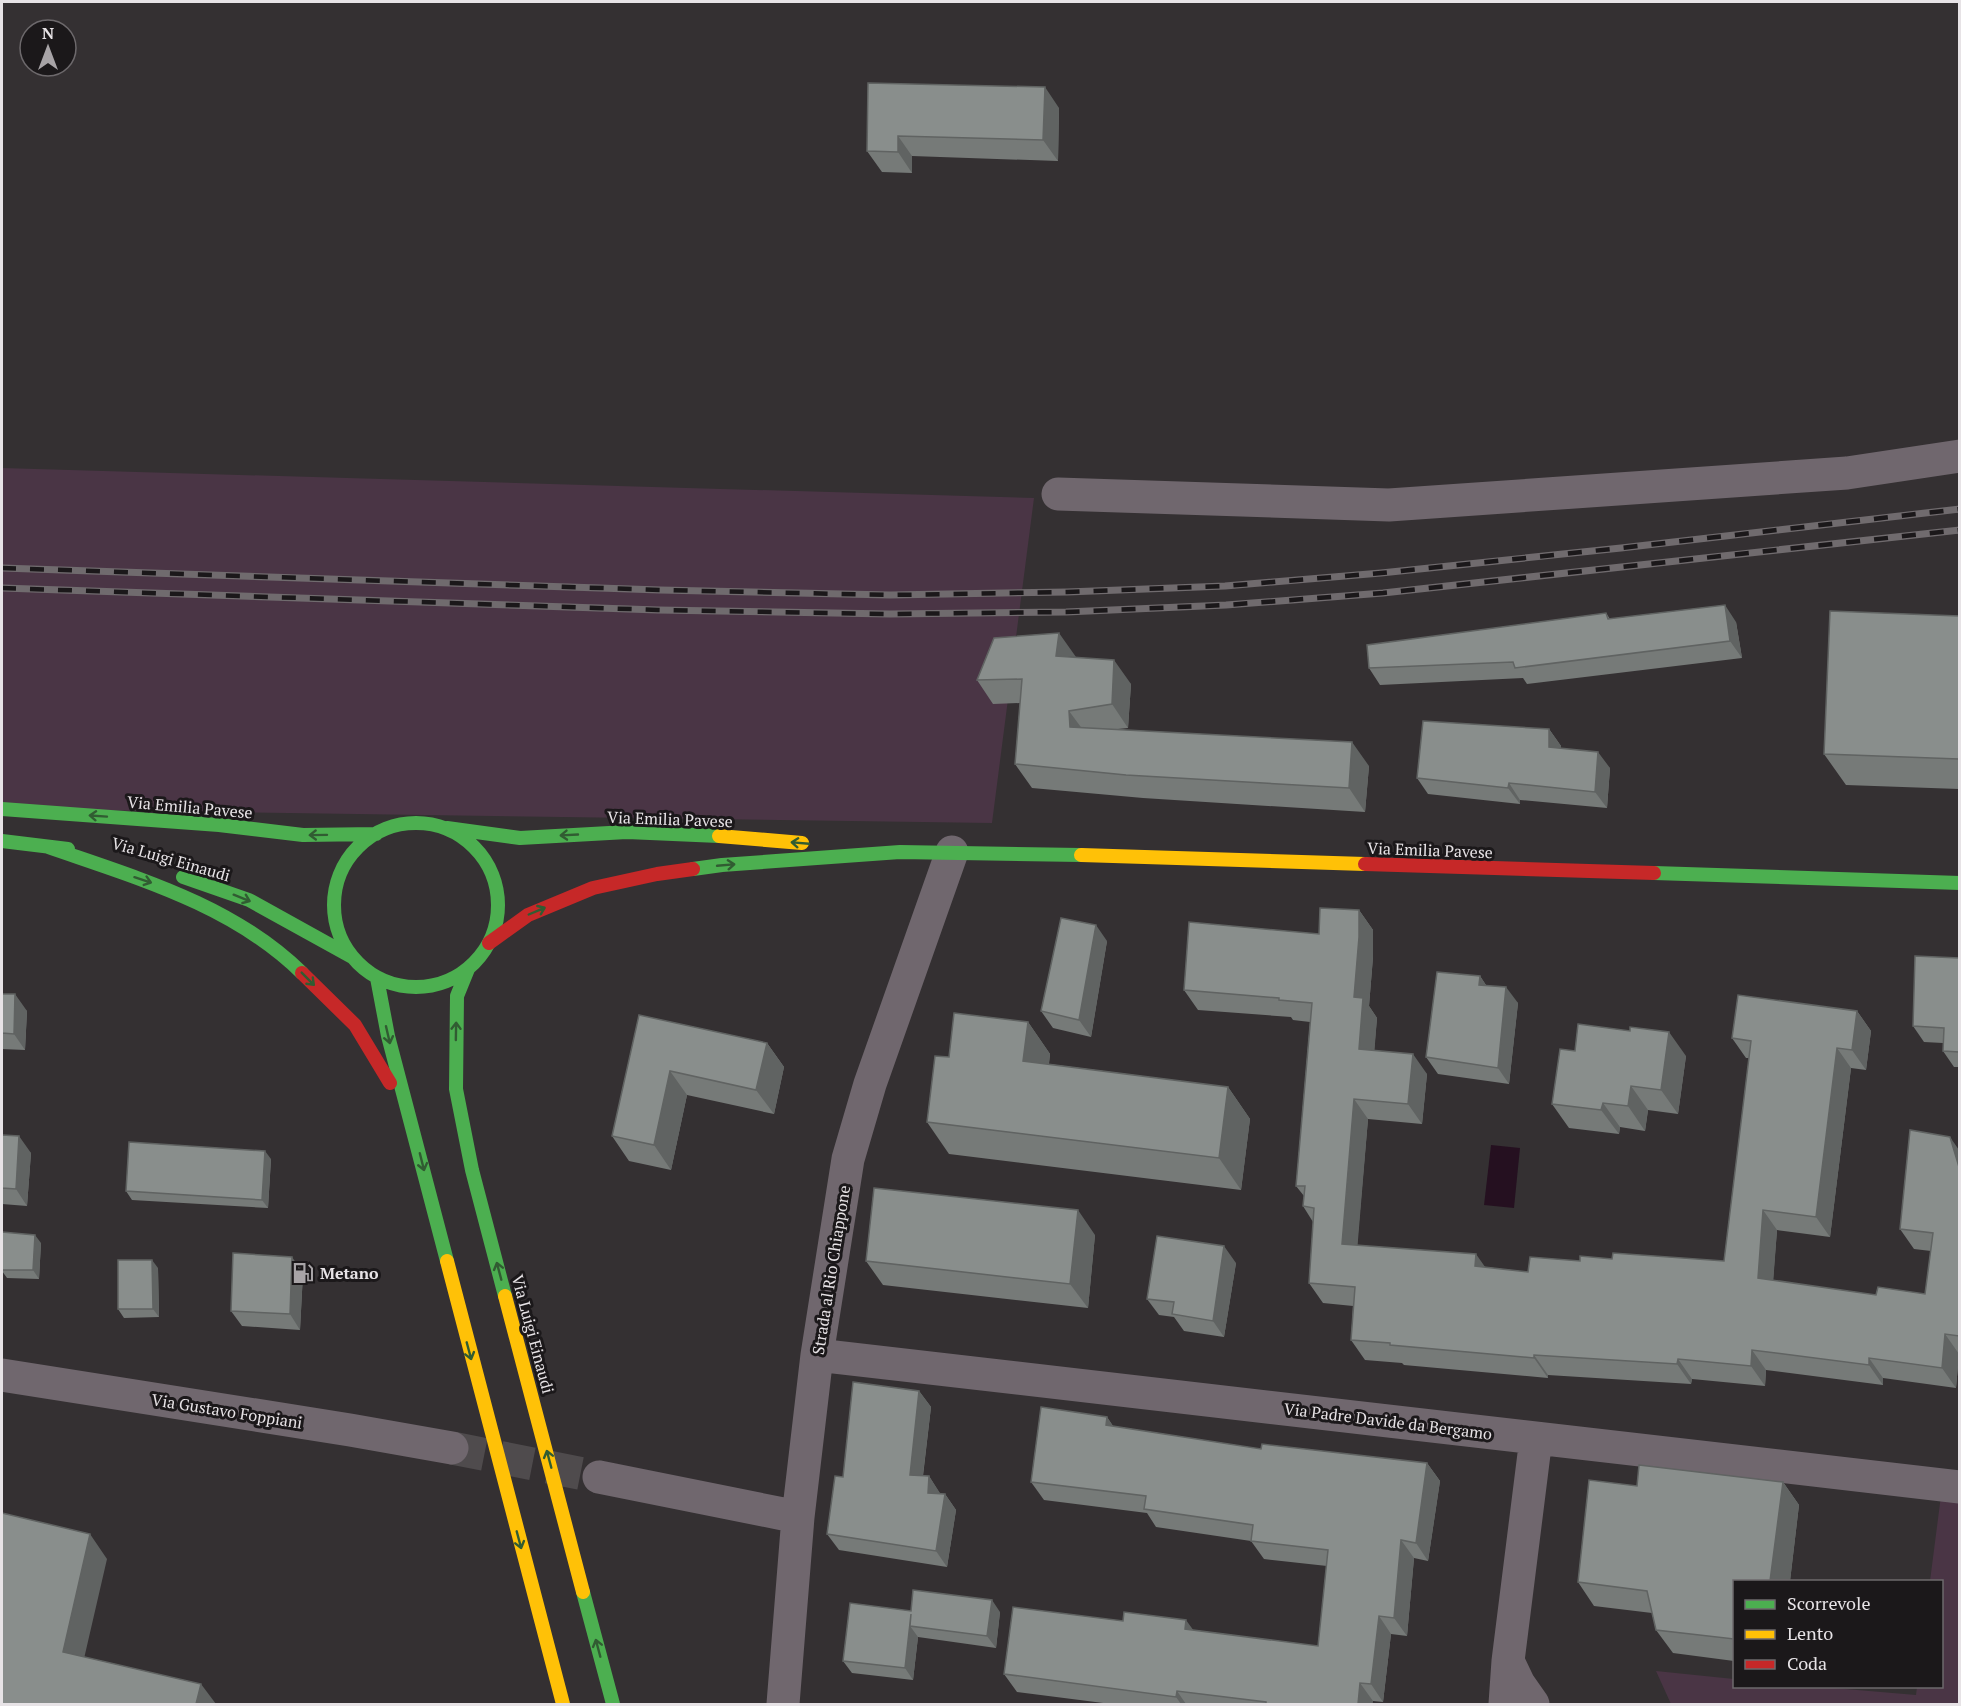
<svg xmlns="http://www.w3.org/2000/svg" width="1961" height="1706" font-family="'PT Serif',serif">
	<style>
		.green { fill: #4a3545 }
		.water { fill: #251020 }
		.lines { fill: none; stroke-linecap: round; stroke-linejoin: round }
		.street-tunnel { stroke: #4f4b4d; stroke-width: 33; stroke-dasharray: 33 16; stroke-linecap: butt }
		.street { stroke: #70676e; stroke-width: 33 }
		.fast { stroke: #4caf50; stroke-width: 14 }
		.slow { stroke: #ffc107; stroke-width: 14 }
		.jam { stroke: #c62828; stroke-width: 14 }
		.rail-casing { stroke: #706b6e; stroke-width: 7 }
		.rail { stroke: #1b181a; stroke-width: 4.5; stroke-dasharray: 14; stroke-linecap: butt }
		.wall { fill: #767a78 }
		.shaded-wall { fill: #606362 }
		.building { fill: #898e8c; stroke: #606362; stroke-width: 1.5 }
		.oneway { stroke: #315c32 }
		.labels { text-anchor: middle; dominant-baseline: central; stroke-width: 6; stroke-linejoin: round; paint-order: stroke }
		.street-label { font-size: 16px; fill: #e7e3e6; stroke: #1b181a }
		.poi-label { font-size: 16px; font-weight: bold; fill: #e7e3e6; stroke: #1b181a; text-anchor: start }
	</style>
	<rect width="100%" height="100%" fill="#343032"/>
	<!-- green -->
	<path class="green" d="M2,468L1034,498L992,823L2,809Z
		M1943,1480L1959,1482V1704H1671L1656,1671L1734,1679V1686L1822,1687L1916,1695L1917,1687L1942,1686V1582L1930,1581Z"/>
	<!-- water -->
	<path class="water" d="M1491,1145L1520,1148L1514,1208L1484,1205Z"/>
	<g class="lines">
		<!-- street-tunnel -->
		<path class="street-tunnel" d="M452,1448L599,1477"/>
		<!-- street -->
		<path class="street" d="M1058,494L1389,505L1847,473L1960,456
			M817,1355L1960,1487
			M2,1375L350,1430L452,1448
			M599,1477L798,1517
			M1508,1661L1519,1684L1533,1704
			M783,1704L798,1517L817,1355L848,1159L870,1084L952,852
			M1505,1704L1508,1661L1536,1438"/>
		<!-- fast -->
		<path class="fast" d="M2,809L219,825L303,835L376,834
			M334 905a82 82 0 1 1 164 0a82 82 0 1 1-164 0Z
			M447,828L520,838L627,832L719,836
			M2,841L68,849
			M48,847C137,878 233,905 302,973
			M693,869L722,865L900,852L1081,855
			M1654,873L1960,883
			M183,877L249,900L352,957
			M468,969L457,996L456,1089L472,1170L505,1296
			M377,978L388,1036L447,1261
			M583,1592L613,1704"/>
		<!-- slow -->
		<path class="slow" d="M719,836L802,843
			M1081,855L1365,864
			M447,1261L563,1704
			M505,1296L583,1592"/>
		<!-- jam -->
		<path class="jam" d="M1365,864L1654,873
			M489,943L528,915L593,888L657,874L693,869
			M302,973L355,1025L390,1083"/>
		<defs>
			<path id="rail" d="M2,568L660,590L890,595L1067,592L1225,586L1381,573L1621,548L1960,509
				M2,588L658,610L890,614L1066,612L1226,605L1383,593L1960,530"/>
		</defs>
		<!-- rail casing -->
		<use href="#rail" class="rail-casing"/>
		<!-- rail -->
		<use href="#rail" class="rail"/>
	</g>
	<!-- wall -->
	<path class="wall" d="M868,83L1059,108L1058,161L912,156V173L882,172L867,151Z
		M1606,613L1610,619L1736,622L1742,658L1527,684L1523,678L1380,685L1369,668Z
		M1959,616V789L1846,785L1824,754Z
		M1076,657L1131,684L1128,728L1118,729L1369,766L1365,812L1143,798L1032,788L1015,764L1020,703L993,704L977,680Z
		M1549,729L1561,746V748L1610,768L1607,808L1520,800V804L1428,794L1417,778Z
		M1359,910L1373,930V957L1369,1006L1377,1018L1374,1051L1427,1074L1422,1124L1368,1119L1357,1245L1486,1267L1528,1272L1580,1261L1612,1259L1724,1261L1749,1058H1746L1732,1038L1857,1011L1871,1031L1866,1070L1851,1068L1830,1237L1777,1230L1773,1280L1876,1295L1925,1294L1931,1251L1914,1249L1900,1229L1959,1150V1354L1956,1388L1883,1378V1385L1766,1370L1765,1386L1692,1379L1691,1384L1548,1375V1378L1404,1365L1402,1363L1365,1360L1351,1340L1353,1306L1323,1303L1309,1283L1313,1222L1303,1206L1304,1196L1296,1186L1310,1022L1293,1020L1291,1017L1198,1010L1184,990L1319,934Z
		M1107,941L1091,1037L1053,1028L1041,1011Z
		M1959,958V1067H1954L1943,1051V1043L1924,1042L1913,1026Z
		M1480,976L1486,985L1518,1003L1509,1084L1438,1074L1426,1057Z
		M2,994L27,1011L25,1050L2,1049Z
		M639,1015L767,1043L784,1067L774,1114L687,1095L671,1170L629,1161L612,1136Z
		M1028,1022L1050,1054L1049,1064L1228,1087L1250,1119L1241,1190L949,1154L927,1122L949,1057Z
		M1575,1051L1686,1056L1678,1114L1648,1110L1645,1131L1620,1127L1619,1134L1569,1128L1552,1104Z
		M2,1135L31,1153L27,1206L2,1204Z
		M271,1159L268,1208L132,1200L126,1191Z
		M1095,1235L1088,1308L883,1285L866,1261Z
		M41,1243L39,1279L7,1278L2,1271V1250Z
		M1236,1263L1224,1337L1184,1331L1174,1317L1159,1315L1147,1299Z
		M158,1268L159,1317L124,1318L118,1309Z
		M303,1273L300,1330L242,1326L231,1311Z
		M919,1391L931,1407L923,1476H929L940,1494H945L956,1510L947,1567L839,1550L827,1534L843,1477Z
		M1107,1417L1113,1426L1261,1449L1427,1463L1440,1481L1428,1561L1414,1558L1407,1636L1391,1634L1383,1702L1373,1701L1372,1704H1111L1017,1692L1004,1674L1193,1630L1318,1646L1327,1566L1264,1559L1251,1541L1156,1527L1147,1513L1044,1500L1031,1482Z
		M1783,1482L1799,1505L1790,1581H1734V1661L1673,1653L1656,1630L1652,1613L1594,1606L1578,1582L1637,1486Z
		M911,1611L1000,1612L996,1648L918,1637L913,1680L852,1673L843,1661Z"/>
	<!-- shaded-wall -->
	<path class="shaded-wall" d="M1045,87L1059,108L1058,161L1043,140Z
		M898,136L912,156V173L898,152Z
		M1725,605L1736,622L1742,658L1730,641Z
		M1059,633L1076,657L1056,656Z
		M1114,660L1131,684L1128,728L1112,704Z
		M1069,711L1086,734L1070,727Z
		M1549,729L1561,746L1560,763L1549,747Z
		M1352,742L1369,766L1365,812L1349,788Z
		M1598,752L1610,768L1607,808L1595,792Z
		M1509,783L1520,800V804L1508,788Z
		M1359,910L1373,930V957L1369,1006L1377,1018L1373,1069L1359,1049L1354,997Z
		M1096,925L1107,941L1091,1037L1079,1020Z
		M1480,976L1491,993L1479,985Z
		M1506,987L1518,1003L1509,1084L1498,1068Z
		M15,994L27,1011L25,1050L14,1034Z
		M1857,1011L1871,1031L1866,1070L1852,1050Z
		M1028,1022L1050,1054L1045,1093L1023,1061Z
		M1669,1032L1686,1056L1678,1114L1661,1090Z
		M767,1043L784,1067L774,1114L756,1090Z
		M1837,1048L1851,1068L1830,1237L1816,1217Z
		M1413,1054L1427,1074L1422,1124L1408,1104Z
		M670,1071L687,1095L671,1170L654,1145Z
		M1631,1086L1648,1110L1645,1131L1628,1106Z
		M1228,1087L1250,1119L1241,1190L1219,1158Z
		M1354,1099L1368,1119L1356,1264L1342,1244Z
		M1603,1103L1620,1127L1619,1134L1601,1110Z
		M19,1136L31,1153L27,1206L16,1189Z
		M1950,1137L1959,1150V1167Z
		M265,1151L271,1159L268,1208L262,1200Z
		M1078,1210L1095,1235L1088,1308L1070,1284Z
		M1763,1210L1777,1230L1772,1298L1758,1278Z
		M35,1235L41,1243L39,1279L33,1270Z
		M1224,1246L1236,1263L1224,1337L1213,1321Z
		M1476,1254L1490,1274L1475,1266Z
		M292,1257L303,1273L300,1330L290,1314Z
		M152,1260L158,1268L159,1317L153,1309Z
		M1945,1334L1959,1354L1956,1388L1942,1368Z
		M1752,1350L1766,1370L1765,1386L1751,1366Z
		M1534,1355L1548,1375V1378L1534,1358Z
		M1869,1358L1883,1378V1385L1869,1365Z
		M1678,1359L1692,1379L1691,1384L1677,1364Z
		M919,1391L931,1407L921,1491L910,1475Z
		M1107,1417L1119,1435L1106,1425Z
		M1427,1463L1440,1481L1428,1561L1416,1543Z
		M929,1476L940,1493L939,1509L928,1493Z
		M1783,1482L1799,1505L1790,1581H1770Z
		M945,1494L956,1510L947,1567L936,1551Z
		M90,1534L107,1559L80,1676L63,1652Z
		M1401,1540L1414,1558L1407,1636L1394,1618Z
		M992,1600L1000,1612L996,1648L987,1636Z
		M911,1614L910,1626L918,1637L913,1680L905,1668Z
		M1379,1616L1391,1634L1383,1702L1371,1684Z
		M1186,1620L1199,1638L1185,1629Z
		M1360,1683L1373,1701L1372,1704H1358Z
		M201,1684L216,1704H196Z
		M1177,1691L1186,1704H1181L1176,1697Z"/>
	<!-- building -->
	<path class="building" d="M868,83L1045,87L1043,140L898,136V152L867,151Z
		M1725,605L1730,641L1515,668L1513,662L1369,668L1367,645L1606,613L1608,619Z
		M1830,611L1959,616V759L1824,754Z
		M1059,633L1056,656L1114,660L1112,704L1069,711L1070,727L1352,742L1349,788L1126,775L1015,764L1022,679L977,680L994,638Z
		M1423,721L1549,729V747L1598,752L1595,792L1509,783L1508,788L1417,778Z
		M1320,908L1359,910V937L1354,997L1363,998L1359,1049L1413,1054L1408,1104L1354,1099L1342,1244L1476,1254L1475,1266L1528,1272L1530,1257L1580,1261V1256L1612,1259L1613,1253L1724,1261L1751,1041L1732,1038L1738,995L1857,1011L1852,1050L1837,1048L1816,1217L1763,1210L1758,1278L1876,1295L1878,1287L1925,1294L1933,1233L1900,1229L1910,1130L1950,1137L1959,1167V1336L1945,1334L1942,1368L1869,1358V1365L1752,1350L1751,1366L1678,1359L1677,1364L1534,1355V1358L1390,1345V1343L1351,1340L1355,1287L1309,1283L1314,1208L1303,1206L1305,1186H1296L1312,1003L1279,1000V998L1184,990L1189,922L1319,934Z
		M1061,918L1096,925L1079,1020L1041,1011Z
		M1915,956L1959,958V1052L1943,1051L1944,1028L1913,1026Z
		M1437,972L1480,976L1479,985L1506,987L1498,1068L1426,1057Z
		M2,994H15L14,1034L2,1033Z
		M954,1013L1028,1022L1023,1061L1228,1087L1219,1158L927,1122L935,1056L949,1057Z
		M639,1015L767,1043L756,1090L670,1071L654,1145L612,1136Z
		M1578,1024L1630,1031V1027L1669,1032L1661,1090L1631,1086L1628,1106L1603,1103L1601,1110L1552,1104L1560,1049L1575,1051Z
		M2,1135L19,1136L16,1189L2,1188Z
		M129,1142L265,1151L262,1200L126,1191Z
		M874,1188L1078,1210L1070,1284L866,1261Z
		M2,1232L35,1235L33,1270H2Z
		M1157,1236L1224,1246L1213,1321L1172,1314L1174,1302L1147,1299Z
		M233,1253L292,1257L290,1314L231,1311Z
		M118,1260H152L153,1309H118Z
		M853,1382L919,1391L910,1475L929,1476L928,1493L945,1494L936,1551L827,1534L835,1476L843,1477Z
		M1041,1407L1107,1417L1106,1425L1261,1449L1262,1444L1427,1463L1416,1543L1401,1540L1394,1618L1379,1616L1371,1684L1360,1683L1358,1704H1266V1702L1177,1691L1176,1697L1004,1674L1013,1607L1123,1621L1124,1612L1186,1620L1185,1629L1318,1646L1328,1550L1251,1541L1253,1525L1144,1509L1146,1496L1031,1482Z
		M1639,1465L1783,1482L1770,1581H1734V1639L1656,1630L1647,1591L1578,1582L1589,1480L1637,1486Z
		M2,1513L90,1534L63,1652L201,1684L196,1704H2Z
		M913,1590L992,1600L987,1636L910,1626L911,1614L905,1668L843,1661L850,1603L911,1611Z"/>
	<!-- one-way arrows -->
	<defs><path id="oneway-shaft" d="M-6 0H5M1.5-3L5.5 0L1.5 3" fill="none" stroke-width="1.6" stroke-linecap="round" stroke-linejoin="round" transform="scale(1.5)"/></defs>
	<g class="oneway">
		<use href="#oneway-shaft" transform="translate(98 816) rotate(-176)"/>
		<use href="#oneway-shaft" transform="translate(318 835) rotate(179)"/>
		<use href="#oneway-shaft" transform="translate(569 835) rotate(177)"/>
		<use href="#oneway-shaft" transform="translate(800 843) rotate(-175)"/>
		<use href="#oneway-shaft" transform="translate(726 865) rotate(-5)"/>
		<use href="#oneway-shaft" transform="translate(143 880) rotate(18)"/>
		<use href="#oneway-shaft" transform="translate(242 898) rotate(22)"/>
		<use href="#oneway-shaft" transform="translate(537 911) rotate(-23)"/>
		<use href="#oneway-shaft" transform="translate(308 979) rotate(45)"/>
		<use href="#oneway-shaft" transform="translate(456 1031) rotate(-89)"/>
		<use href="#oneway-shaft" transform="translate(388 1035) rotate(77)"/>
		<use href="#oneway-shaft" transform="translate(422 1162) rotate(76)"/>
		<use href="#oneway-shaft" transform="translate(499 1271) rotate(-105)"/>
		<use href="#oneway-shaft" transform="translate(469 1351) rotate(75)"/>
		<use href="#oneway-shaft" transform="translate(549 1459) rotate(-105)"/>
		<use href="#oneway-shaft" transform="translate(519 1540) rotate(75)"/>
		<use href="#oneway-shaft" transform="translate(598 1648) rotate(-105)"/>
	</g>
	<!-- icons -->
	<defs>
		<symbol id="fuel-bare" viewBox="-9 -9 18 18"><path d="M-5.5-6h7V0h2V4h1.3V-2.5L3-4.5l.8-.8L6-3V5H2.5V1h-1V6h-7ZM-4.2-4.7v3.2H.2V-4.7Z" fill="#a8a4a7" stroke="#1b181a" stroke-width="2.5" paint-order="stroke"/></symbol>
	</defs>
	<g fill-rule="evenodd">
		<use href="#fuel-bare" x="288" y="1258" width="30" height="30"/>
	</g>
	<g class="labels">
		<!-- street labels -->
		<g class="street-label">
			<text transform="translate(190 807) rotate(5)">Via Emilia Pavese</text>
			<text transform="translate(670 819) rotate(2)">Via Emilia Pavese</text>
			<text transform="translate(1430 850) rotate(2)">Via Emilia Pavese</text>
			<text transform="translate(171 859) rotate(16)">Via Luigi Einaudi</text>
			<text transform="translate(831 1270) rotate(-81)">Strada al Rio Chiappone</text>
			<text transform="translate(533 1334) rotate(75)">Via Luigi Einaudi</text>
			<text transform="translate(227 1411) rotate(9)">Via Gustavo Foppiani</text>
			<text transform="translate(1388 1421) rotate(7)">Via Padre Davide da Bergamo</text>
		</g>
		<!-- poi labels -->
		<g class="poi-label">
			<text x="320" y="1273">Metano</text>
		</g>
	</g>
	<!-- border -->
	<rect width="1961" height="1706" fill="none" stroke="#e7e3e6" stroke-width="6"/>
	<!-- legend -->
	<rect x="1733" y="1580" width="210" height="108" fill="#1b181a" stroke="#6d696c" stroke-width="1.5"/>
	<rect x="1745" y="1600" width="30" height="9" fill="#4caf50" stroke="#6d696c" stroke-width="1.5"/>
	<text x="1787" y="1610" font-size="18" fill="#e7e3e6">Scorrevole</text>
	<rect x="1745" y="1630" width="30" height="9" fill="#ffc107" stroke="#6d696c" stroke-width="1.5"/>
	<text x="1787" y="1640" font-size="18" fill="#e7e3e6">Lento</text>
	<rect x="1745" y="1660" width="30" height="9" fill="#c62828" stroke="#6d696c" stroke-width="1.5"/>
	<text x="1787" y="1670" font-size="18" fill="#e7e3e6">Coda</text>
	<!-- north arrow -->
	<g transform="translate(48 48)"><circle r="28" fill="#1b181a" stroke="#6d696c" stroke-width="1.5"/>
	<path d="M0-4.5L10 22L0 15L-10 22Z" fill="#a8a4a7"/>
	<text y="-9" font-size="16" font-weight="bold" text-anchor="middle" fill="#e7e3e6">N</text>
	</g>
</svg>
